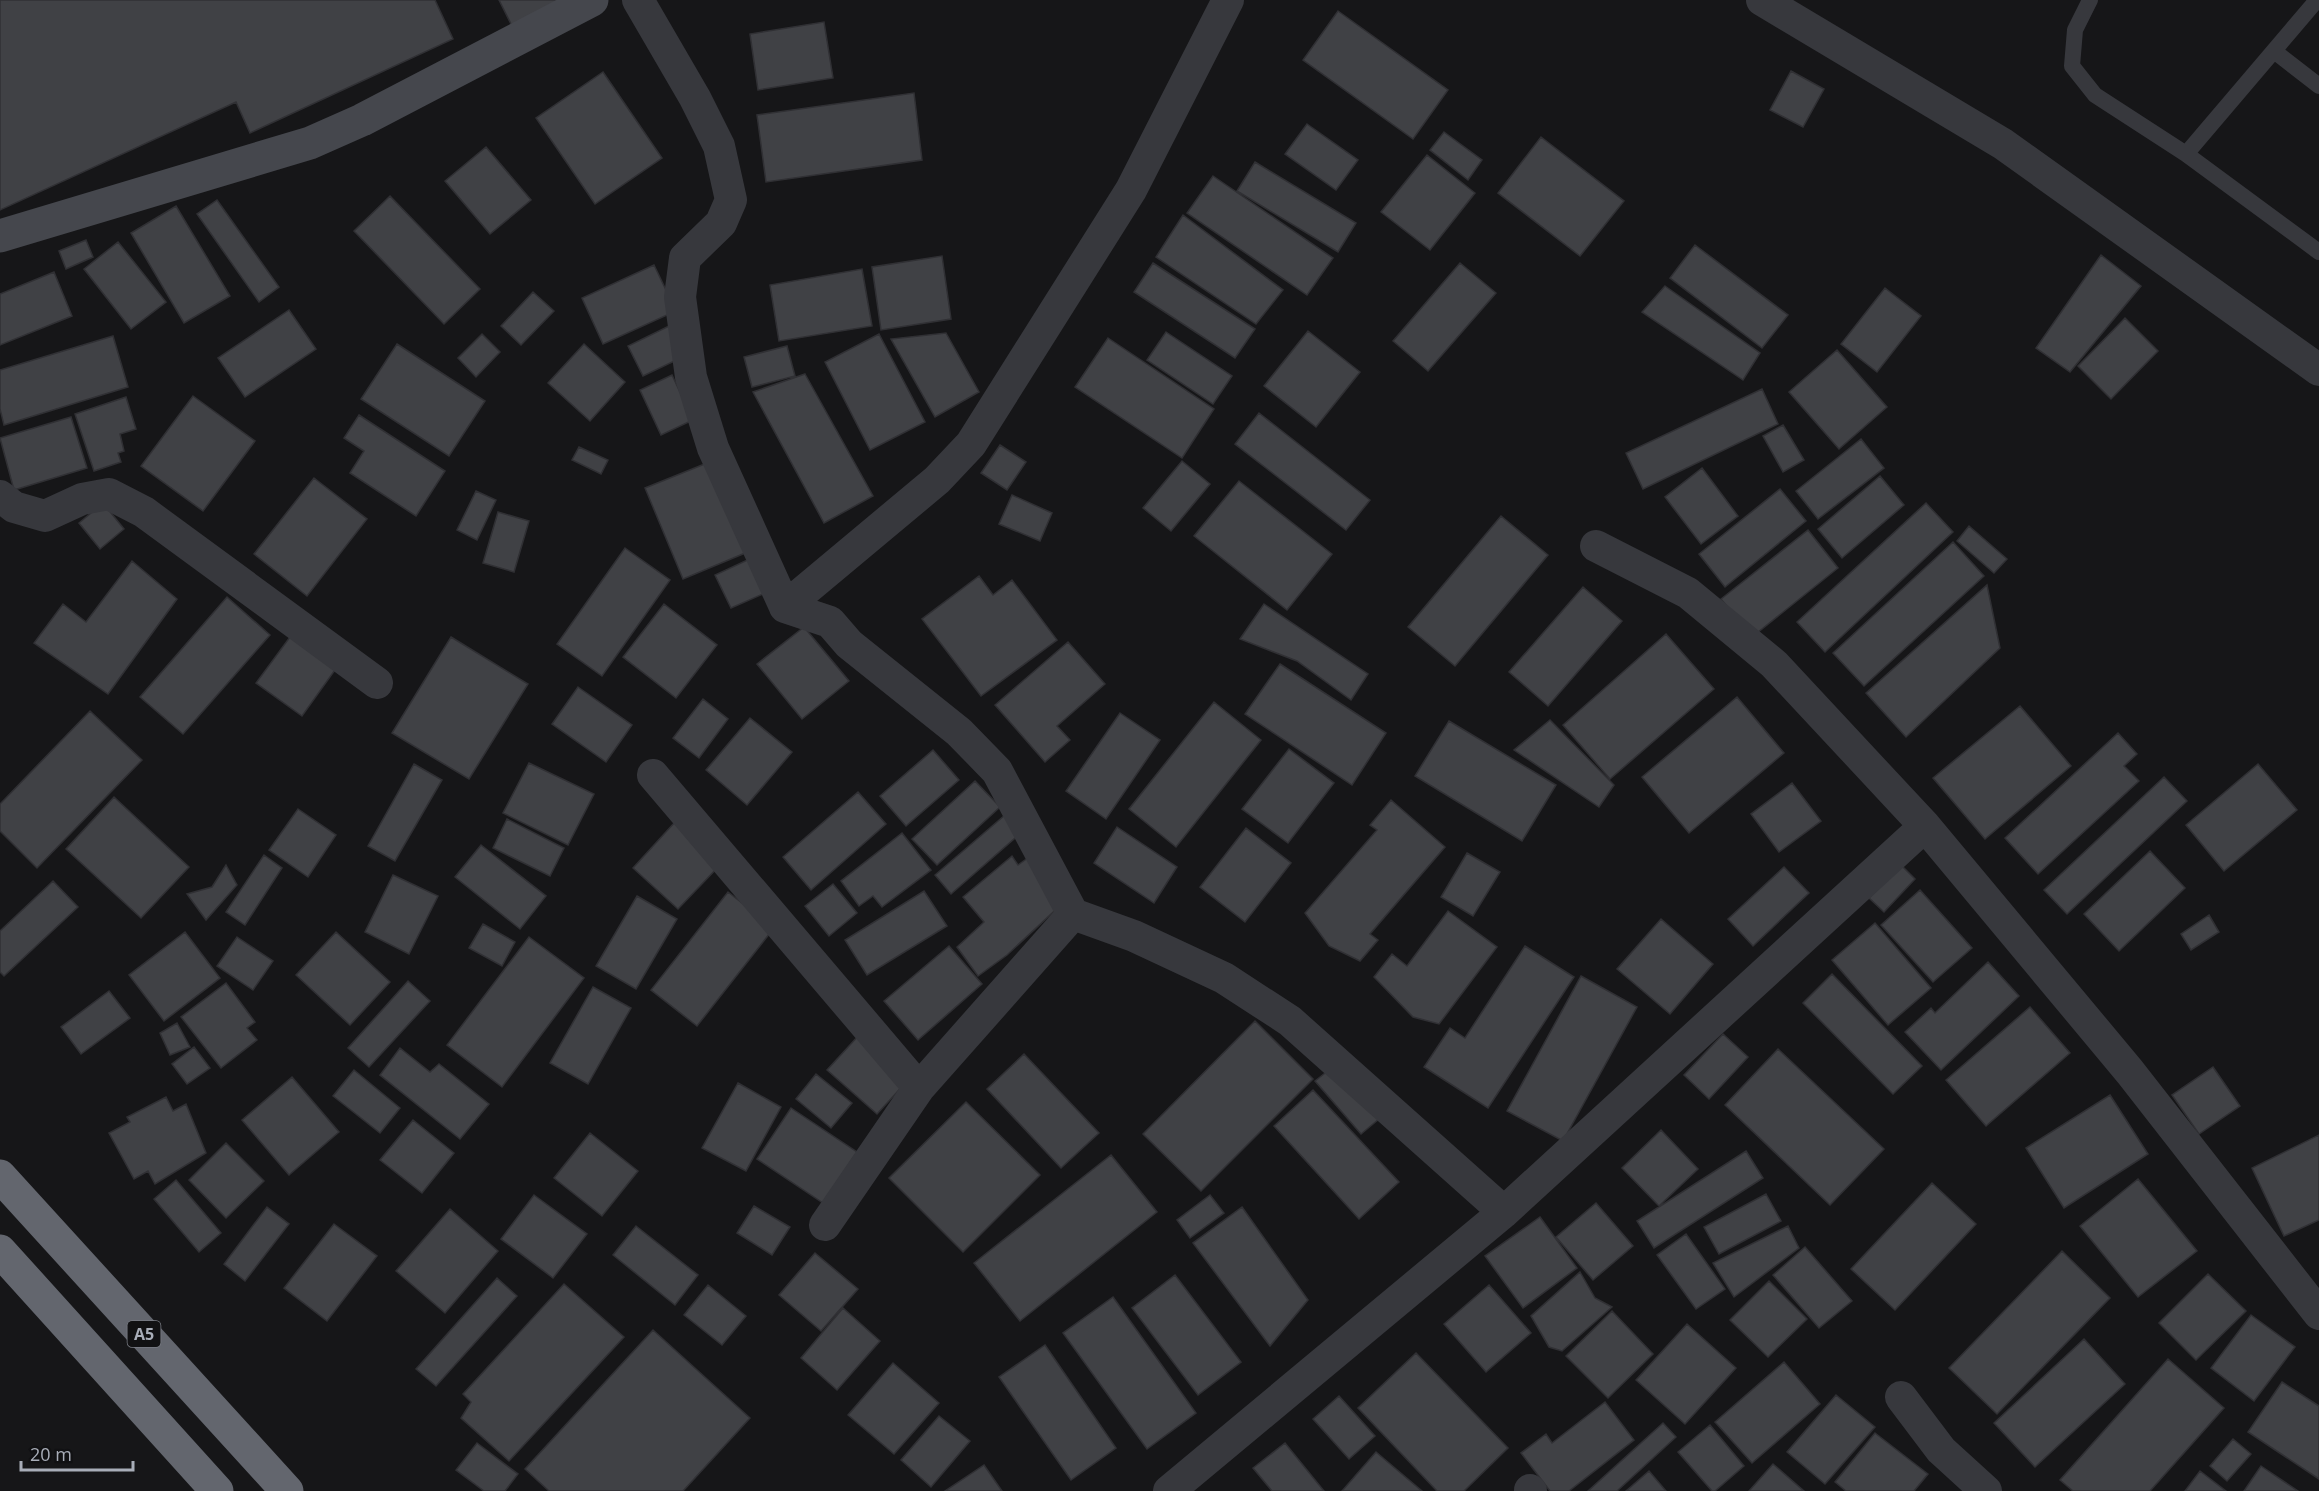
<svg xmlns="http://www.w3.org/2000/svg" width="2319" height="1491" font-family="'Open Sans',sans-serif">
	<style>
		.building { fill: #404145; stroke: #303034; stroke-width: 1.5 }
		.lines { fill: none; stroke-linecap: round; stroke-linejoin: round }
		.lane { stroke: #37383d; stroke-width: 16 }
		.street { stroke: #37383d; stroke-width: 32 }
		.secondary { stroke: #45474d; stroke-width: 33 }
		.highway { stroke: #63666e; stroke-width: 33 }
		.labels { text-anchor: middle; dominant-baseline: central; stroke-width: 6; stroke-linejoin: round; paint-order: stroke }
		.shield { fill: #111113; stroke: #7b7e86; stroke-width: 1.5 }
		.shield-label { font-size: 16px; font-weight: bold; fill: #a8adb8 }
	</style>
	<rect width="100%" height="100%" fill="#161618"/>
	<!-- building -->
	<path class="building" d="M0,0H435L453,39L250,133L236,102L0,210Z
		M499,0H578L515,32Z
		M1338,11L1448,90L1413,139L1303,60Z
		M824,22L833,78L758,90L750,34Z
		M1791,71L1824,89L1803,127L1770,110Z
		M603,72L662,158L595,204L536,118Z
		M914,93L922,160L766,182L757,115Z
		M1307,124L1358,160L1336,190L1285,154Z
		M1444,132L1482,160L1468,180L1430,150Z
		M1541,137L1624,201L1580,256L1498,193Z
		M486,147L531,200L490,234L445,181Z
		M1427,155L1475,193L1430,250L1381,212Z
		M1255,162L1356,223L1338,252L1237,191Z
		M1213,176L1333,258L1307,295L1187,213Z
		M390,196L480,289L444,324L354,231Z
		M217,200L279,287L259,302L197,214Z
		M176,206L230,296L184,323L131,233Z
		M1183,215L1283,290L1256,324L1156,257Z
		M86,240L93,257L66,269L59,251Z
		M118,242L166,302L131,329L84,269Z
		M1695,245L1788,315L1762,348L1670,278Z
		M2101,255L2141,286L2070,372L2036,348Z
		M942,256L951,319L881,330L872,267Z
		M1153,263L1255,329L1235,358L1134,292Z
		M1460,263L1496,293L1428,371L1393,341Z
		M654,265L676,311L603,344L582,298Z
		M862,269L872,326L779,341L770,285Z
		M54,272L72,316L0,345V294Z
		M1665,286L1760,353L1743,380L1642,312Z
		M1885,288L1921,316L1877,372L1841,344Z
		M533,292L554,311L521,345L501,326Z
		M289,310L316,349L245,397L218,358Z
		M2125,318L2158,351L2111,399L2078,366Z
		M671,325L685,356L643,376L628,346Z
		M1308,331L1360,372L1316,427L1264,386Z
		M1166,332L1232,376L1213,404L1147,360Z
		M946,333L979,392L935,417L891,339Z
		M482,334L500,352L476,377L458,358Z
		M879,334L925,422L870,450L825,362Z
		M113,336L128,387L4,425L0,409V370Z
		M1108,338L1214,409L1182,458L1075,387Z
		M397,344L485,401L449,456L361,399Z
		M584,344L625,382L590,421L548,383Z
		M787,346L795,376L752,387L744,357Z
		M1837,350L1887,407L1839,449L1789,392Z
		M805,374L873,496L824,523L753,392Z
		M672,375L693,420L661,435L640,390Z
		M1762,389L1778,424L1643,489L1626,453Z
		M193,396L255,441L203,511L141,466Z
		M126,397L136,429L120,434L124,451L118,453L121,462L94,471L75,414Z
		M1259,413L1370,500L1346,530L1235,444Z
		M359,415L445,471L416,516L350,473L364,451L344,438Z
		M71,417L87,468L14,490L0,438Z
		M1783,425L1804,460L1783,472L1763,436Z
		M1861,439L1884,468L1818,519L1796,491Z
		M1000,445L1026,462L1007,490L981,473Z
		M579,447L608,460L601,474L572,460Z
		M712,461L750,551L683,579L645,488Z
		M1182,461L1210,484L1171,531L1143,508Z
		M1702,468L1738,516L1701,544L1665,497Z
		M1880,476L1904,505L1842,558L1818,529Z
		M314,478L367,519L307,596L254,554Z
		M1239,481L1332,554L1287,610L1194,536Z
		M1780,489L1806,521L1725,587L1699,554Z
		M476,491L496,500L477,540L457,530Z
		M1012,495L1052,513L1040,541L999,524Z
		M103,503L124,529L100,549L79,523Z
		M1926,503L1953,532L1825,652L1797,622Z
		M498,512L529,521L514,572L483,563Z
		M1501,516L1548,555L1455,666L1408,627Z
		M1969,526L2007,559L1994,573L1957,541Z
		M1808,530L1838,568L1752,637L1721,599Z
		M1953,542L1984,576L1864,686L1833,653Z
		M625,548L670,580L602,676L557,644Z
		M756,556L772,590L731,608L715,575Z
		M132,561L177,599L108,694L34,643L63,604L86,622Z
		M979,576L993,595L1012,580L1057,640L981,696L922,619Z
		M1987,585L2000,648L1906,737L1866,693Z
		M1583,587L1622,621L1548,706L1509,672Z
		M227,597L270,635L183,734L140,697Z
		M664,604L717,645L676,698L623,657Z
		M1264,604L1368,674L1351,700L1297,661L1240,639Z
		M804,627L849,681L802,719L757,664Z
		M1666,634L1714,689L1610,779L1563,725Z
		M290,637L335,670L302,716L256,683Z
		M451,637L528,684L469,779L392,733Z
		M1068,642L1105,684L1057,726L1070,740L1045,762L995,705Z
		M1280,664L1386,733L1352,785L1245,714Z
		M578,687L632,725L606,762L552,724Z
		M1737,697L1784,753L1689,833L1642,777Z
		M703,699L728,719L699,758L673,738Z
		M1214,702L1261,740L1176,847L1129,809Z
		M2020,706L2071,766L1985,839L1933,778Z
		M90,711L142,760L37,868L0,831V804Z
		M1120,713L1160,740L1106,819L1066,791Z
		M750,718L792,752L747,805L706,770Z
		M1550,720L1614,785L1599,807L1514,750Z
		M1449,721L1556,785L1522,841L1415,776Z
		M2118,733L2137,754L2124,766L2139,781L2038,874L2005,838Z
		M1289,749L1334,783L1288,843L1242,809Z
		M933,750L959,780L906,826L880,796Z
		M529,763L594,794L568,845L503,813Z
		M414,764L442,780L395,861L368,846Z
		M2258,764L2297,810L2224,871L2186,825Z
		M2164,777L2187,801L2067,914L2044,890Z
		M975,781L1000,807L937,865L912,839Z
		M1792,783L1821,821L1779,852L1751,814Z
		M858,792L886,824L811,890L783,857Z
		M114,797L189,867L141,918L66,849Z
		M1391,800L1445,847L1370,934L1378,940L1360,961L1329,946L1305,913L1377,830L1370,825Z
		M298,809L336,835L308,877L269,850Z
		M1005,815L1021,833L951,894L935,875Z
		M507,819L564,848L550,876L493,848Z
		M675,822L721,864L678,909L633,868Z
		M1117,827L1177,867L1154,903L1094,863Z
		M1246,828L1291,863L1245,922L1200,887Z
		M902,833L931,870L882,907L873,896L859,906L841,881Z
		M481,845L546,896L520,929L455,877Z
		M2150,851L2185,888L2119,951L2084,914Z
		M1036,852L1064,902L1007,955L978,976L957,947L984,922L963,897L1012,856L1018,865Z
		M1467,853L1500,872L1473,916L1441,897Z
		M264,855L282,868L245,925L226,912Z
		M226,865L237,885L206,920L187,894L212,887Z
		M1901,865L1915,879L1884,912L1869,898Z
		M1784,867L1809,893L1753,946L1728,919Z
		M393,875L438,896L409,954L365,932Z
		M53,881L78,907L4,976L0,972V931Z
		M833,884L857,913L829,936L805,906Z
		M1920,890L1972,948L1933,982L1881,925Z
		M924,891L947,926L867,975L845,940Z
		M728,892L774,928L697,1026L651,990Z
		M637,896L677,919L636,989L596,966Z
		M1448,911L1497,947L1439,1024L1413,1017L1374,977L1392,954L1407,966Z
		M2209,915L2219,932L2191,950L2181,934Z
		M1661,919L1713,964L1670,1014L1617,969Z
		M1875,923L1931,988L1888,1025L1832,960Z
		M483,924L515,942L502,966L469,948Z
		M185,932L220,978L164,1021L129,975Z
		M336,932L390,982L350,1025L296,975Z
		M237,937L273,961L253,990L217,966Z
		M529,937L584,978L502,1087L447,1045Z
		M949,946L982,984L918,1040L884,1001Z
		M1525,946L1574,977L1488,1108L1424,1067L1450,1028L1465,1038Z
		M1988,962L2019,996L1941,1070L1905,1032L1931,1008L1935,1013Z
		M1832,974L1922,1066L1893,1094L1803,1003Z
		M1581,976L1637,1007L1563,1141L1507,1111Z
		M408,981L430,1001L369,1067L348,1048Z
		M226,983L255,1022L247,1028L257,1040L221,1068L181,1017Z
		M593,987L631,1008L588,1084L550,1063Z
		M109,991L130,1018L81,1054L61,1027Z
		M2030,1007L2070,1053L1986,1126L1946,1080Z
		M1255,1021L1313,1079L1201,1191L1143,1134Z
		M177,1023L190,1047L170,1055L160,1033Z
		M860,1034L909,1079L877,1114L827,1070Z
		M1723,1034L1748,1057L1709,1099L1684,1075Z
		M194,1047L210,1068L187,1084L172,1064Z
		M400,1048L430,1072L439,1064L489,1104L460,1139L380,1075Z
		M1778,1049L1884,1149L1830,1205L1725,1105Z
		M1024,1054L1099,1133L1061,1168L987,1089Z
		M1334,1066L1379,1119L1361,1134L1315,1081Z
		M2213,1067L2240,1106L2199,1134L2172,1095Z
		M354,1070L400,1108L380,1133L333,1096Z
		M816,1074L852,1103L831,1128L796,1099Z
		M292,1077L339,1132L289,1175L242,1120Z
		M738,1083L781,1107L746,1171L702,1148Z
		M1313,1090L1399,1182L1359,1219L1274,1126Z
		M2110,1095L2148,1154L2064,1208L2026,1148Z
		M166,1097L173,1111L186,1104L206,1153L155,1184L148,1171L134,1179L109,1133L130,1122L127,1117Z
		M966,1102L1040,1175L963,1252L889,1178Z
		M791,1108L857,1152L823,1203L757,1159Z
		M413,1120L454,1153L422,1193L380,1160Z
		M1661,1130L1698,1169L1659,1206L1622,1168Z
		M590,1133L638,1171L602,1216L554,1178Z
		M2319,1135V1220L2284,1236L2252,1168Z
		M226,1143L264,1181L226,1218L189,1180Z
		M1746,1151L1763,1178L1654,1248L1637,1221Z
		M1111,1155L1157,1212L1020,1321L974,1263Z
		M2138,1179L2197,1251L2138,1297L2080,1226Z
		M176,1180L221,1233L199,1252L154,1199Z
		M1932,1183L1976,1224L1895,1310L1851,1269Z
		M1766,1194L1781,1221L1719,1254L1704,1227Z
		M534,1195L587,1234L553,1278L501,1239Z
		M1210,1195L1224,1213L1190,1238L1177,1220Z
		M1596,1203L1633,1246L1593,1280L1556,1237Z
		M754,1206L790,1227L772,1255L737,1233Z
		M267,1207L289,1224L245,1281L224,1264Z
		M1242,1207L1308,1300L1270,1346L1193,1243Z
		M450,1209L498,1251L445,1313L396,1271Z
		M1540,1217L1577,1268L1523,1308L1485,1256Z
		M334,1224L377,1256L327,1321L284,1288Z
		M636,1226L698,1275L675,1305L613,1255Z
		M1788,1226L1799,1248L1734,1297L1713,1263Z
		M1686,1234L1725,1289L1696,1309L1657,1255Z
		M1805,1247L1852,1301L1819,1328L1773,1275Z
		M2062,1251L2110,1298L1997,1414L1949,1368Z
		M815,1253L858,1289L821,1331L779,1295Z
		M1580,1272L1595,1298L1612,1307L1562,1351L1549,1347L1531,1316Z
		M2208,1274L2246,1311L2196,1360L2159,1323Z
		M1175,1275L1241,1362L1198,1395L1132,1308Z
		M497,1278L517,1296L436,1386L416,1369Z
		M1769,1281L1807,1319L1768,1357L1730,1320Z
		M564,1284L624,1337L509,1461L461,1418L471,1402L463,1394Z
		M708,1285L746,1316L722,1345L684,1315Z
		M1489,1285L1531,1333L1486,1372L1444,1324Z
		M1113,1297L1196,1413L1147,1449L1063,1333Z
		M843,1308L880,1341L837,1390L801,1358Z
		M1612,1311L1653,1354L1608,1398L1566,1356Z
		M2251,1315L2295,1347L2254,1401L2211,1368Z
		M1687,1324L1736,1368L1685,1424L1636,1380Z
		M653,1330L750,1418L683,1491H549L525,1469Z
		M2084,1339L2125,1384L2035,1467L1994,1423Z
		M1045,1345L1116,1448L1071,1480L999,1377Z
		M1416,1353L1508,1448L1464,1491H1437L1358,1408Z
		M2168,1359L2224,1408L2150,1491H2073L2060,1480Z
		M1784,1362L1820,1404L1752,1463L1715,1422Z
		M893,1363L939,1403L894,1454L848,1415Z
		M2282,1382L2319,1406V1479L2248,1432Z
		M1836,1395L1875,1427L1825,1484L1787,1452Z
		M1339,1396L1375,1436L1349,1459L1313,1419Z
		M1605,1402L1634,1440L1569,1491H1550L1521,1453L1546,1434L1552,1443Z
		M939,1416L970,1441L931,1487L901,1460Z
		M1663,1423L1676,1437L1617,1491H1588Z
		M1710,1425L1744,1466L1715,1491H1712L1678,1452Z
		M1875,1433L1928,1474L1914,1491H1846L1835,1482Z
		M2233,1439L2251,1454L2227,1481L2210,1466Z
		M477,1443L518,1474L505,1491H484L456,1470Z
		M1285,1443L1324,1491H1272L1253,1468Z
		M1376,1452L1422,1491H1342Z
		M1773,1464L1804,1491H1749Z
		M984,1465L1002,1491H945Z
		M2261,1466L2298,1491H2244Z
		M1649,1471L1666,1491H1626Z
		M2200,1471L2226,1491H2185Z"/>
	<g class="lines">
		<!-- lane -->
		<path class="lane" d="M2090,0L2075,30L2072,66L2095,95L2186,154L2319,252
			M2274,51L2319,86
			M2186,154L2317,0"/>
		<!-- street -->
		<path class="street" d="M638,0L695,98L719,146L731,200L721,223L685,258L680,297L691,377L713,448L785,607L830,622L849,644L959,732L997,771L1073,914L1134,936L1224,978L1290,1021L1504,1212
			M1762,0L2003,144L2319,370
			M0,496L14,507L45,516L82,499L109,494L144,512L377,683
			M1596,546L1688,593L1774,664L1925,826L2130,1072L2319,1314
			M785,607L937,480L971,444L1131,190L1228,0
			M653,775L919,1088
			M825,1225L919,1088L1073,914
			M1901,1397L1941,1450L1986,1491
			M1530,1490L1531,1491
			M1169,1491L1504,1212L1925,826"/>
		<!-- secondary -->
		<path class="secondary" d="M0,236L310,143L362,120L592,0"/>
		<!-- highway -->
		<path class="highway" d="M0,1176L287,1491
			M0,1251L217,1491"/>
	</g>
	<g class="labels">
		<!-- shield labels -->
		<rect class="shield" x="127.5" y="1321" width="33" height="26" rx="4.5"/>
		<g class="shield-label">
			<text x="144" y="1334">A5</text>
		</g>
	</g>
	<!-- scale -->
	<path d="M21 1461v9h112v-9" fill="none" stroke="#a8adb8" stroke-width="3"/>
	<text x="30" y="1461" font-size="18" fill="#a8adb8" stroke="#111113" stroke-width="4.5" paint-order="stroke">20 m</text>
</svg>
